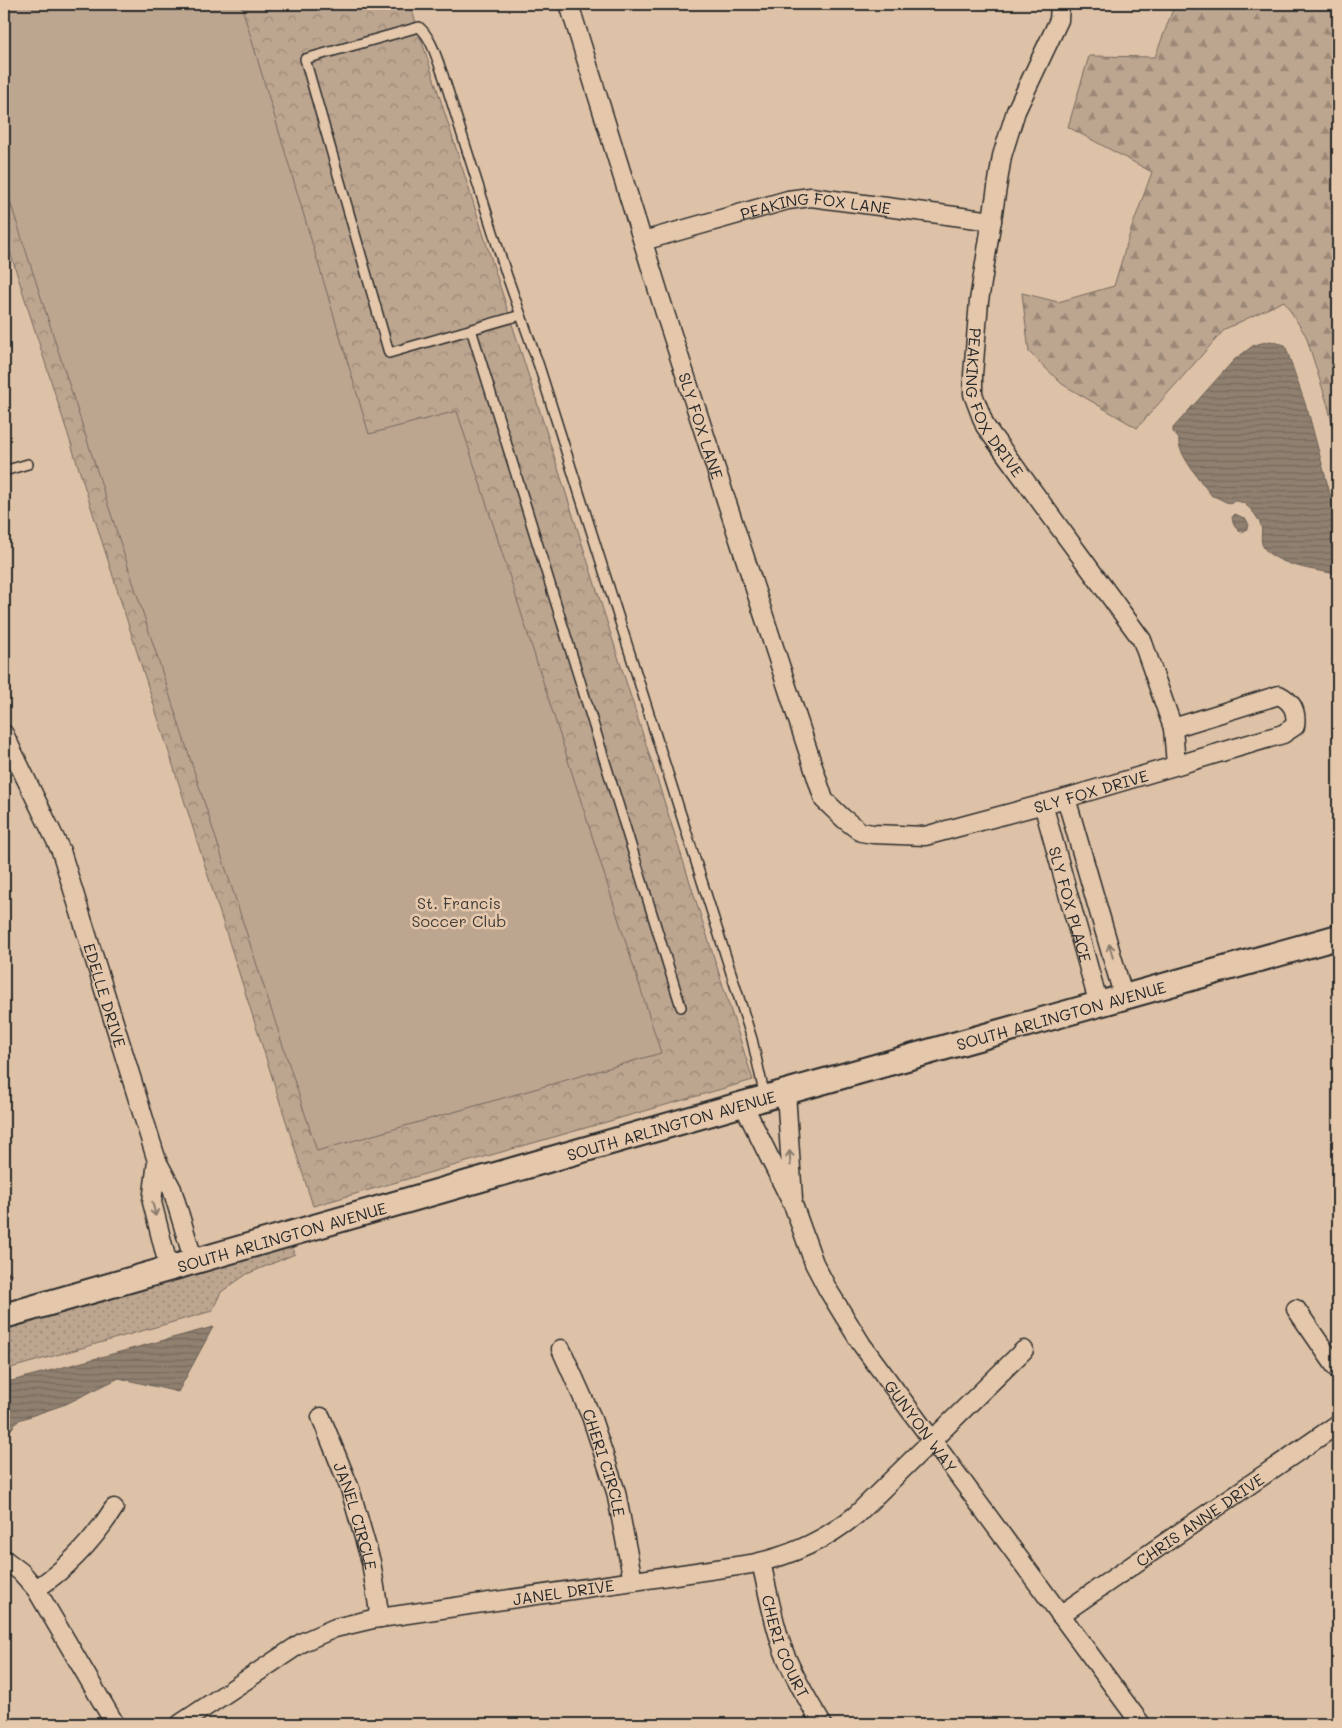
<svg xmlns="http://www.w3.org/2000/svg" width="1342" height="1728" font-family="Mali,sans-serif">
	<style>
		.grass { fill: url(#grass-dots); stroke: #74685e }
		.forest { fill: url(#forest-firs); stroke: #74685e }
		.park { fill: url(#park-crowns); stroke: #74685e }
		.garden { fill: #bda690; stroke: #74685e }
		.water { fill: url(#water-rules); stroke: #685e54 }
		.lines { fill: none; stroke-linecap: round; stroke-linejoin: round }
		.stream { stroke: #685e54; stroke-width: 5 }
		.lane-casing { stroke: #2b2b2b; stroke-width: 12 }
		.street-casing { stroke: #2b2b2b; stroke-width: 21 }
		.secondary-casing { stroke: #2b2b2b; stroke-width: 28 }
		.lane { stroke: #e5c8ac; stroke-width: 9 }
		.street { stroke: #e5c8ac; stroke-width: 18 }
		.secondary { stroke: #e5c8ac; stroke-width: 24 }
		.oneway { stroke: #887a6c }
		.labels { text-anchor: middle; dominant-baseline: central; stroke-width: 5; stroke-linejoin: round; paint-order: stroke }
		.street-label { font-size: 16px; fill: #2b2b2b; stroke: #e5c8ac }
		.park-label { font-size: 16px; fill: #413d3a; stroke: #e5c8ac }
	</style>
	<defs>
		<pattern id="grass-dots" width="8" height="8" patternUnits="userSpaceOnUse" patternTransform="scale(1.25)"><rect width="8" height="8" fill="#bda690"/><path d="M2 2h.1M6 6h.1" fill="none" stroke="#9a8776" stroke-width="1.8" stroke-linecap="round"/></pattern>
		<pattern id="forest-firs" width="22" height="20" patternUnits="userSpaceOnUse" patternTransform="scale(1.25)"><rect width="22" height="20" fill="#bda690"/><path d="M5 1l3.5 6h-7zM16 11l3.5 6h-7z" fill="#9a8776"/></pattern>
		<pattern id="park-crowns" width="20" height="18" patternUnits="userSpaceOnUse" patternTransform="scale(1.25)"><rect width="20" height="18" fill="#bda690"/><path d="M2 6a3 3 0 1 1 6 0M12 15a3 3 0 1 1 6 0" fill="none" stroke="#9a8776"/></pattern>
		<pattern id="water-rules" width="6" height="5" patternUnits="userSpaceOnUse" patternTransform="scale(1.25)"><rect width="6" height="5" fill="#908070"/><path d="M0 2.5h6" fill="none" stroke="#76695c"/></pattern>
	</defs>
	<rect width="100%" height="100%" fill="#dec2a7"/>
	<filter id="ink" filterUnits="userSpaceOnUse"><feTurbulence type="fractalNoise" baseFrequency=".02" numOctaves="2"/><feDisplacementMap in="SourceGraphic" scale="10" xChannelSelector="R" yChannelSelector="G"/><feConvolveMatrix kernelMatrix="1 2 1 2 8 2 1 2 1" color-interpolation-filters="sRGB"/></filter>
	<g filter="url(#ink)">
		<!-- grass -->
		<path class="grass" d="M291,1240L295,1254L247,1274L221,1292L212,1311L4,1370V1325Z"/>
		<!-- forest -->
		<path class="forest" d="M1175,4H1338V449L1328,406L1306,336L1284,301L1225,329L1137,428L1062,384L1029,352L1022,293L1058,302L1114,286L1131,230L1152,172L1068,127L1089,56L1155,57Z"/>
		<!-- park -->
		<path class="park" d="M4,4H410L753,1080L313,1206L4,233Z"/>
		<!-- garden -->
		<path class="garden" d="M4,4H241L369,434L457,411L661,1053L317,1151L4,183Z"/>
		<!-- water -->
		<path class="water" d="M1270,341L1285,345L1309,415L1338,524V574C1318,571 1276,565 1264,548C1259,541 1263,533 1261,525C1258,517 1247,502 1237,501C1233,501 1230,504 1226,502C1221,500 1218,497 1212,496C1203,484 1176,452 1179,439L1173,432V428L1234,360L1254,345Z
			M1235,514L1246,519L1249,525L1246,530L1242,532C1236,529 1233,524 1232,517Z
			M213,1327L178,1392L119,1378L66,1404L19,1420L6,1435L4,1434V1383Z"/>
		<g class="lines">
			<!-- stream -->
			<path class="stream" d="M4,1276L9,1274"/>
			<defs>
				<path id="lane" d="M521,315L389,353L305,59L419,27C432,38 437,60 443,75L507,276L539,366L752,1039L765,1097
					M471,329L681,1007
					M4,471L28,464"/>
				<g id="street">
					<path id="s1" d="M569,4L665,313L824,800L844,819L861,832L873,834L925,836L1066,798L1283,734L1295,726C1297,712 1293,702 1279,695L1173,728"/>
					<path id="s2" d="M1060,4L1059,20L1016,111L1002,156L979,301L973,375V394L985,426L1142,640L1173,728L1176,765"/>
					<path id="s3" d="M643,241L788,200L811,197L992,221"/>
					<path id="s4" d="M4,734L61,851L157,1161L172,1189L194,1262"/>
					<path d="M1066,798L1124,998"/>
					<path id="s5" d="M1043,804L1099,1005"/>
					<path d="M786,1092L793,1199"/>
					<path id="s6" d="M743,1104L794,1207L814,1263L828,1290L862,1345L1141,1724"/>
					<path d="M157,1161L152,1202L169,1269"/>
					<path d="M1296,1309L1338,1370"/>
					<path id="s7" d="M561,1349L591,1416L616,1492L633,1581"/>
					<path id="s8" d="M321,1417L350,1489L371,1562L380,1618"/>
					<path d="M4,1559L21,1572L36,1589L115,1724"/>
					<path id="s9" d="M761,1562C768,1592 773,1623 784,1652C794,1677 808,1701 822,1724"/>
					<path d="M36,1589C69,1567 93,1541 114,1508"/>
					<path id="s10" d="M1060,1615L1338,1424"/>
					<path id="s11" d="M180,1724L303,1642L335,1628L373,1619L751,1564C791,1556 824,1541 856,1515L1024,1350"/>
				</g>
				<g id="secondary">
					<path id="s12" d="M4,1316L743,1104L1338,937"/>
				</g>
			</defs>
			<!-- lane casing -->
			<use href="#lane" class="lane-casing"/>
			<!-- street casing -->
			<use href="#street" class="street-casing"/>
			<!-- secondary casing -->
			<use href="#secondary" class="secondary-casing"/>
			<!-- lane -->
			<use href="#lane" class="lane"/>
			<!-- street -->
			<use href="#street" class="street"/>
			<!-- secondary -->
			<use href="#secondary" class="secondary"/>
		</g>
		<!-- one-way arrows -->
		<defs><path id="oneway-shaft" d="M-6 0H5M1.5-3L5.5 0L1.5 3" fill="none" stroke-width="1.6" stroke-linecap="round" stroke-linejoin="round" transform="scale(1.25)"/></defs>
		<g class="oneway">
			<use href="#oneway-shaft" transform="translate(1111 951) rotate(-106)"/>
			<use href="#oneway-shaft" transform="translate(790 1158) rotate(-94)"/>
			<use href="#oneway-shaft" transform="translate(154 1209) rotate(77)"/>
		</g>
	</g>
	<g class="labels">
		<!-- street labels -->
		<g class="street-label">
			<text stroke="none"><textPath href="#s3" startOffset="178">PEAKING FOX LANE</textPath></text>
			<text stroke="none"><textPath href="#s2" startOffset="418">PEAKING FOX DRIVE</textPath></text>
			<text stroke="none"><textPath href="#s1" startOffset="442">SLY FOX LANE</textPath></text>
			<text stroke="none"><textPath href="#s1" startOffset="1121">SLY FOX DRIVE</textPath></text>
			<text stroke="none"><textPath href="#s5" startOffset="104">SLY FOX PLACE</textPath></text>
			<text stroke="none"><textPath href="#s4" startOffset="281">EDELLE DRIVE</textPath></text>
			<text stroke="none"><textPath href="#s12" startOffset="1099">SOUTH ARLINGTON AVENUE</textPath></text>
			<text stroke="none"><textPath href="#s12" startOffset="694">SOUTH ARLINGTON AVENUE</textPath></text>
			<text stroke="none"><textPath href="#s12" startOffset="289">SOUTH ARLINGTON AVENUE</textPath></text>
			<text stroke="none"><textPath href="#s6" startOffset="370">GUNYON WAY</textPath></text>
			<text stroke="none"><textPath href="#s7" startOffset="122">CHERI CIRCLE</textPath></text>
			<text stroke="none"><textPath href="#s8" startOffset="105">JANEL CIRCLE</textPath></text>
			<text stroke="none"><textPath href="#s10" startOffset="169">CHRIS ANNE DRIVE</textPath></text>
			<text stroke="none"><textPath href="#s11" startOffset="414">JANEL DRIVE</textPath></text>
			<text stroke="none"><textPath href="#s9" startOffset="88">CHERI COURT</textPath></text>
		</g>
		<!-- park labels -->
		<g class="park-label">
			<text x="459" y="902">St. Francis<tspan x="459" dy="18">Soccer Club</tspan></text>
		</g>
	</g>
	<!-- margin -->
	<rect width="1342" height="1728" fill="none" stroke="#e5c8ac" stroke-width="20"/>
	<rect x="10" y="10" width="1322" height="1708" fill="none" stroke="#2b2b2b" stroke-width="2" filter="url(#ink)"/>
</svg>
